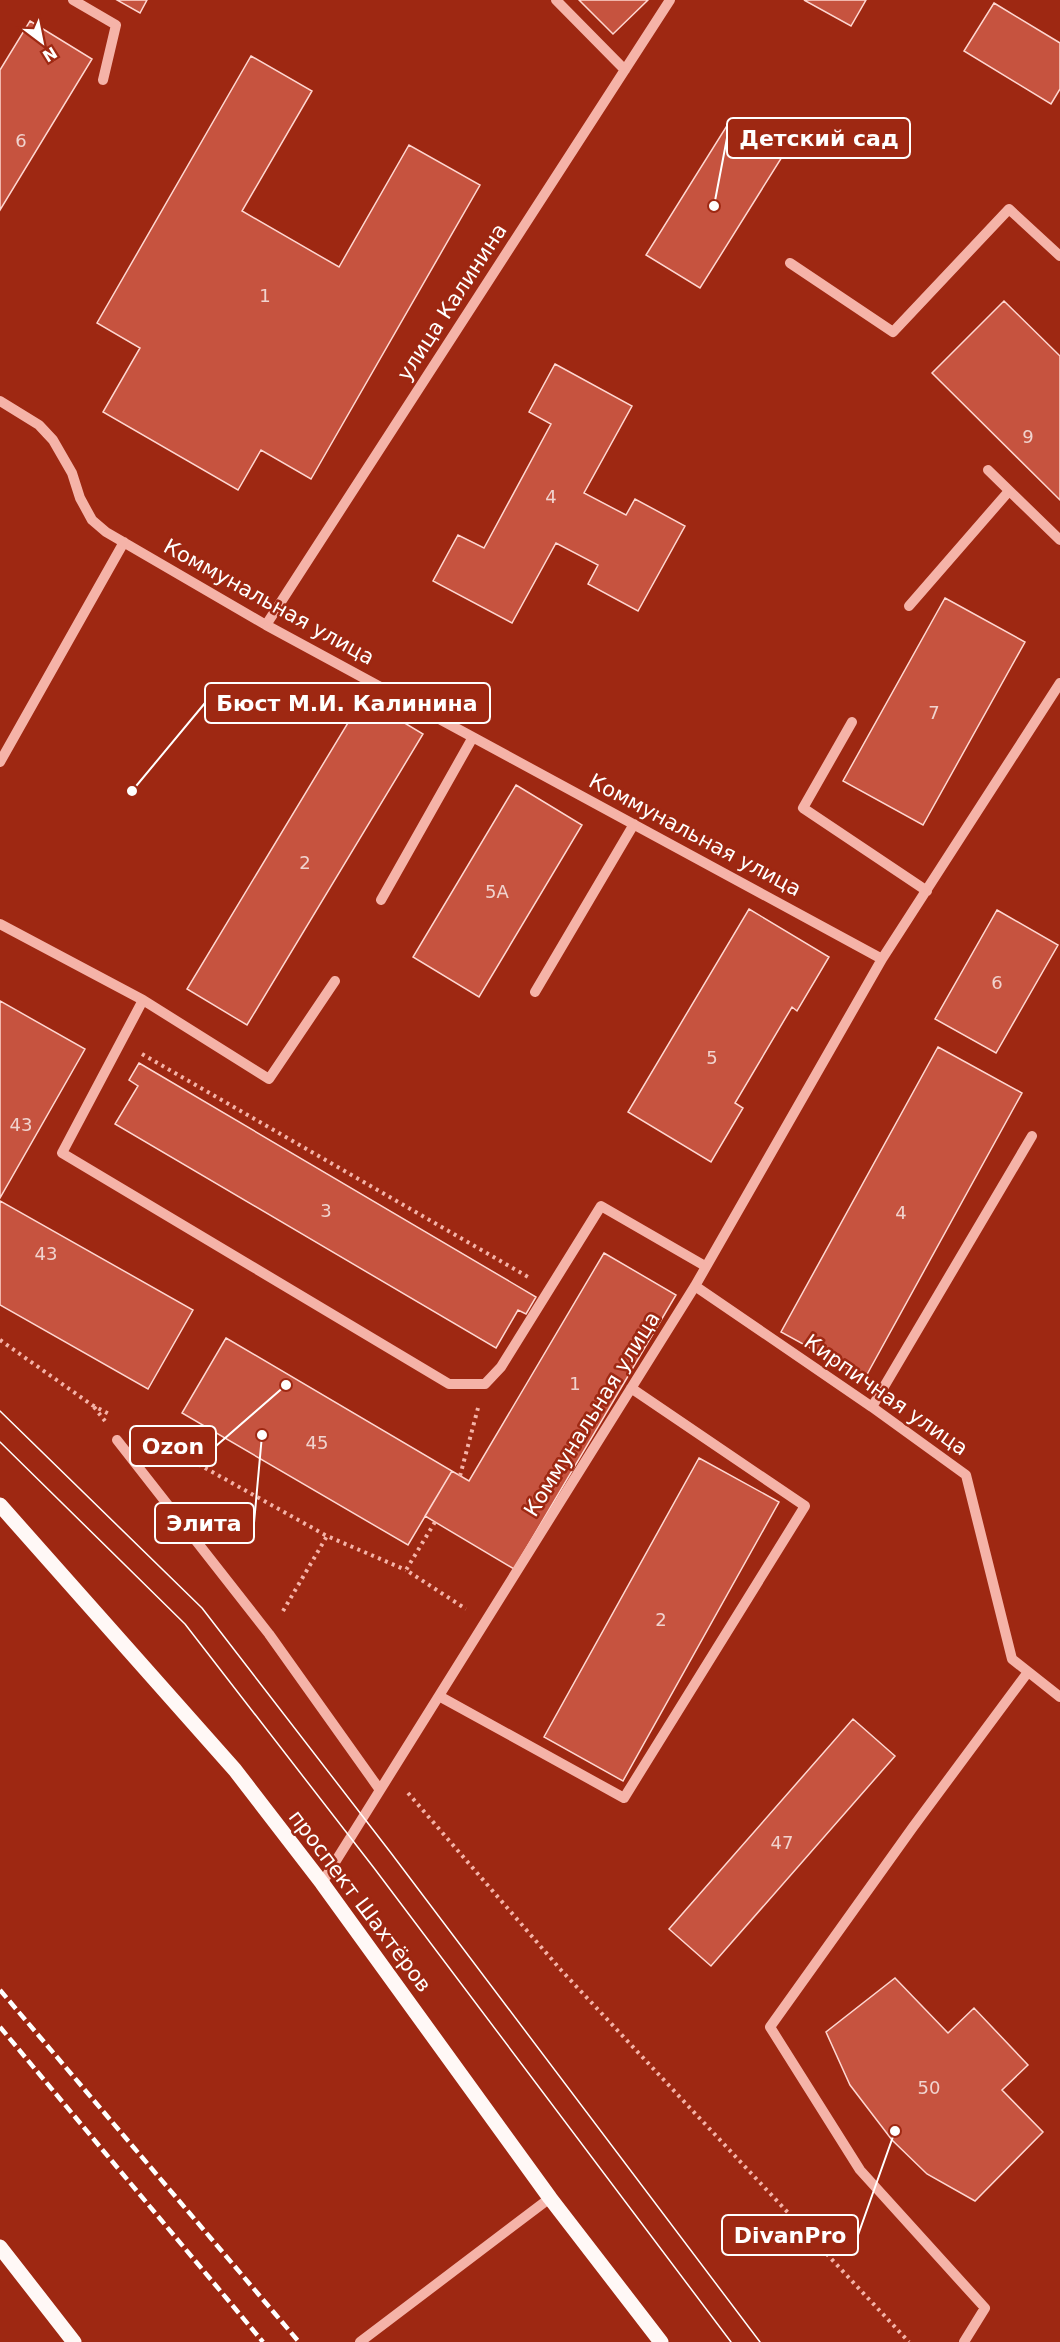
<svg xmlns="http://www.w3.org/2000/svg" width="1060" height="2342" font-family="'DejaVu Sans',sans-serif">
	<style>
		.building { fill: #c6533f; stroke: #fed7d1; stroke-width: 1.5 }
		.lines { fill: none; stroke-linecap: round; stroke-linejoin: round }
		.path { stroke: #f5b3a8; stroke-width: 4; stroke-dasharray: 3 4.5; stroke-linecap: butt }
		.minor { stroke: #f5b3a8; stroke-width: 10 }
		.major { stroke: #fff8f6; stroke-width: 15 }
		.tram { stroke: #fff; stroke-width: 1.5 }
		.rail { stroke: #fff; stroke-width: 4.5; stroke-dasharray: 10 4.5; stroke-linecap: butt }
		.labels { text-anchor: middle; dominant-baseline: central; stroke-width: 5; stroke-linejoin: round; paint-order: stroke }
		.number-label { font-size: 18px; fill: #f1d4cf }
		.street-label { font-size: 21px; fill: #fff; stroke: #9e2812 }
		.leader { fill: none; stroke: #fff; stroke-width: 2 }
		.callout-dot { fill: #fff; stroke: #9e2812; stroke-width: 2 }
		.callout { fill: #9e2812; stroke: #fff; stroke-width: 2 }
		.callout-label { font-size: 22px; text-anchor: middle; font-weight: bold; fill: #fff }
	</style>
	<rect width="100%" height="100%" fill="#9e2812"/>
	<!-- building -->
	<path class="building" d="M117,0H147L140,13Z
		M579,0H648L613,34Z
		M804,0H866L851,26Z
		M994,3L1060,43V89L1051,104L964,51Z
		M30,21L92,59L0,210V70Z
		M251,56L312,91L242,211L339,267L409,145L480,185L311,479L261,450L238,490L103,412L140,348L97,323Z
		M728,124L782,157L700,288L646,255Z
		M1004,301L1060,356V500L932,373Z
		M555,364L632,406L584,493L626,515L635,499L685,526L638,611L588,584L598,565L556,543L512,623L433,581L458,535L484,548L551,424L529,412Z
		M945,598L1025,642L923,825L843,781Z
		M363,698L423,734L247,1025L187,989Z
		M516,785L582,825L479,997L413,957Z
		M749,909L829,957L797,1011L792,1007L735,1103L743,1108L711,1162L628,1112Z
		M997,910L1058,945L996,1053L935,1019Z
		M0,1001L85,1049L0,1198Z
		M938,1047L1022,1093L865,1378L781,1332Z
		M139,1063L536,1297L526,1314L518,1310L496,1348L115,1124L138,1086L129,1080Z
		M0,1201L193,1310L148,1389L0,1305Z
		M604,1253L676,1295L514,1569L425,1516L452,1471L469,1481Z
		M226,1338L452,1471L408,1545L182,1413Z
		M699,1458L779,1502L623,1781L544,1737Z
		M853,1719L895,1756L711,1966L669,1929Z
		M895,1978L948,2033L974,2008L1028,2065L1002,2090L1043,2132L975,2201L927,2174L892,2140L850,2085L826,2032Z"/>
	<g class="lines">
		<!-- path -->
		<path class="path" d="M142,1054L528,1277
			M0,1340L92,1405L111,1415
			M94,1407L105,1421
			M146,1435L327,1536
			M460,1476L478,1408
			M435,1522L406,1570L466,1609
			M283,1611L327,1536L406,1570
			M408,1793L561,1970L909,2342"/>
		<!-- minor -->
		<path class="minor" d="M73,0L116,25L103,80
			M556,0L625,70
			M790,263L893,332L1009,209L1060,256
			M0,401L39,425L53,440L72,473L80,498L92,520L106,532L266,625L882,959
			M988,470L1060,540
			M909,606L1009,491
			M266,625L670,0
			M852,722L803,808L927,891
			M0,762L124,542
			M381,900L473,737
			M0,924L143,1000L62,1153L449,1384H485L501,1367L601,1206L705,1266
			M535,992L634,824
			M143,1000L269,1079L335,981
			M695,1286L872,1407L966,1475L1012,1659L1060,1697
			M872,1407L1032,1136
			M117,1440L269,1634L380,1790
			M439,1696L624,1798L805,1506L631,1388
			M322,1883L695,1286L882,959L1060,683
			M360,2342L550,2198
			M964,2342L985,2308L860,2170L770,2027L913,1827L1028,1672"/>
		<!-- major -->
		<path class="major" d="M0,1505L235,1770L322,1883L550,2198L661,2342
			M0,2247L74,2342"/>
		<!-- tram -->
		<path class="tram" d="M0,1411L202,1608L391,1853L760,2342
			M0,1442L185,1624L374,1868L731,2342"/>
		<!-- rail -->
		<path class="rail" d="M0,1990L299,2342
			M0,2027L263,2342"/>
	</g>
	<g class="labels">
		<!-- number labels -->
		<g class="number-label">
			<text x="21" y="140">6</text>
			<text x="265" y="295">1</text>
			<text x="1028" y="436">9</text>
			<text x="551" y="496">4</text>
			<text x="934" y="712">7</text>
			<text x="305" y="862">2</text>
			<text x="497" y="891">5А</text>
			<text x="997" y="982">6</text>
			<text x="712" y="1057">5</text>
			<text x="21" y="1124">43</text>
			<text x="326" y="1210">3</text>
			<text x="901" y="1212">4</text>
			<text x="46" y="1253">43</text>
			<text x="575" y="1383">1</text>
			<text x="317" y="1442">45</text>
			<text x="661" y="1619">2</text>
			<text x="782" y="1842">47</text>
			<text x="929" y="2087">50</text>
		</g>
		<!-- street labels -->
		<g class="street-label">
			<text transform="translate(452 302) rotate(-57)">улица Калинина</text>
			<text transform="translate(269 602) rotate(29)">Коммунальная улица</text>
			<text transform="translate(695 835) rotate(28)">Коммунальная улица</text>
			<text transform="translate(886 1395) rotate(35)">Кирпичная улица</text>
			<text transform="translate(592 1414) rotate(-58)">Коммунальная улица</text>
			<text transform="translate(360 1901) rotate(53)">проспект Шахтёров</text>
		</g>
	</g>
	<!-- callouts -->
	<path class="leader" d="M714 206L727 138M132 791L205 703M286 1385L216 1446M262 1435L254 1523M895 2131L858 2235"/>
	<g class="callout-dot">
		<circle cx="714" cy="206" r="6"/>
		<circle cx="132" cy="791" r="6"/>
		<circle cx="286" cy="1385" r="6"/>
		<circle cx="262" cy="1435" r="6"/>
		<circle cx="895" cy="2131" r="6"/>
	</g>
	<g class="callout">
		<rect x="727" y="118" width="183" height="40" rx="6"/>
		<rect x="205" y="683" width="285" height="40" rx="6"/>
		<rect x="130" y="1426" width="86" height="40" rx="6"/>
		<rect x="155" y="1503" width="99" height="40" rx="6"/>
		<rect x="722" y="2215" width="136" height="40" rx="6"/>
	</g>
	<g class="callout-label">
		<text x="819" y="146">Детский сад</text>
		<text x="347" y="711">Бюст М.И. Калинина</text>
		<text x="173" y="1454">Ozon</text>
		<text x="204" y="1531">Элита</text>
		<text x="790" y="2243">DivanPro</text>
	</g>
	<!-- north arrow -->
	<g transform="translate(42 42) rotate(148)" stroke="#9e2812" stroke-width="4.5" paint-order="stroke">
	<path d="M0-4.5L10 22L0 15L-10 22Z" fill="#ffffff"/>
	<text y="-9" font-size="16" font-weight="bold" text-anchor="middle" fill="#ffffff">N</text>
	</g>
</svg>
